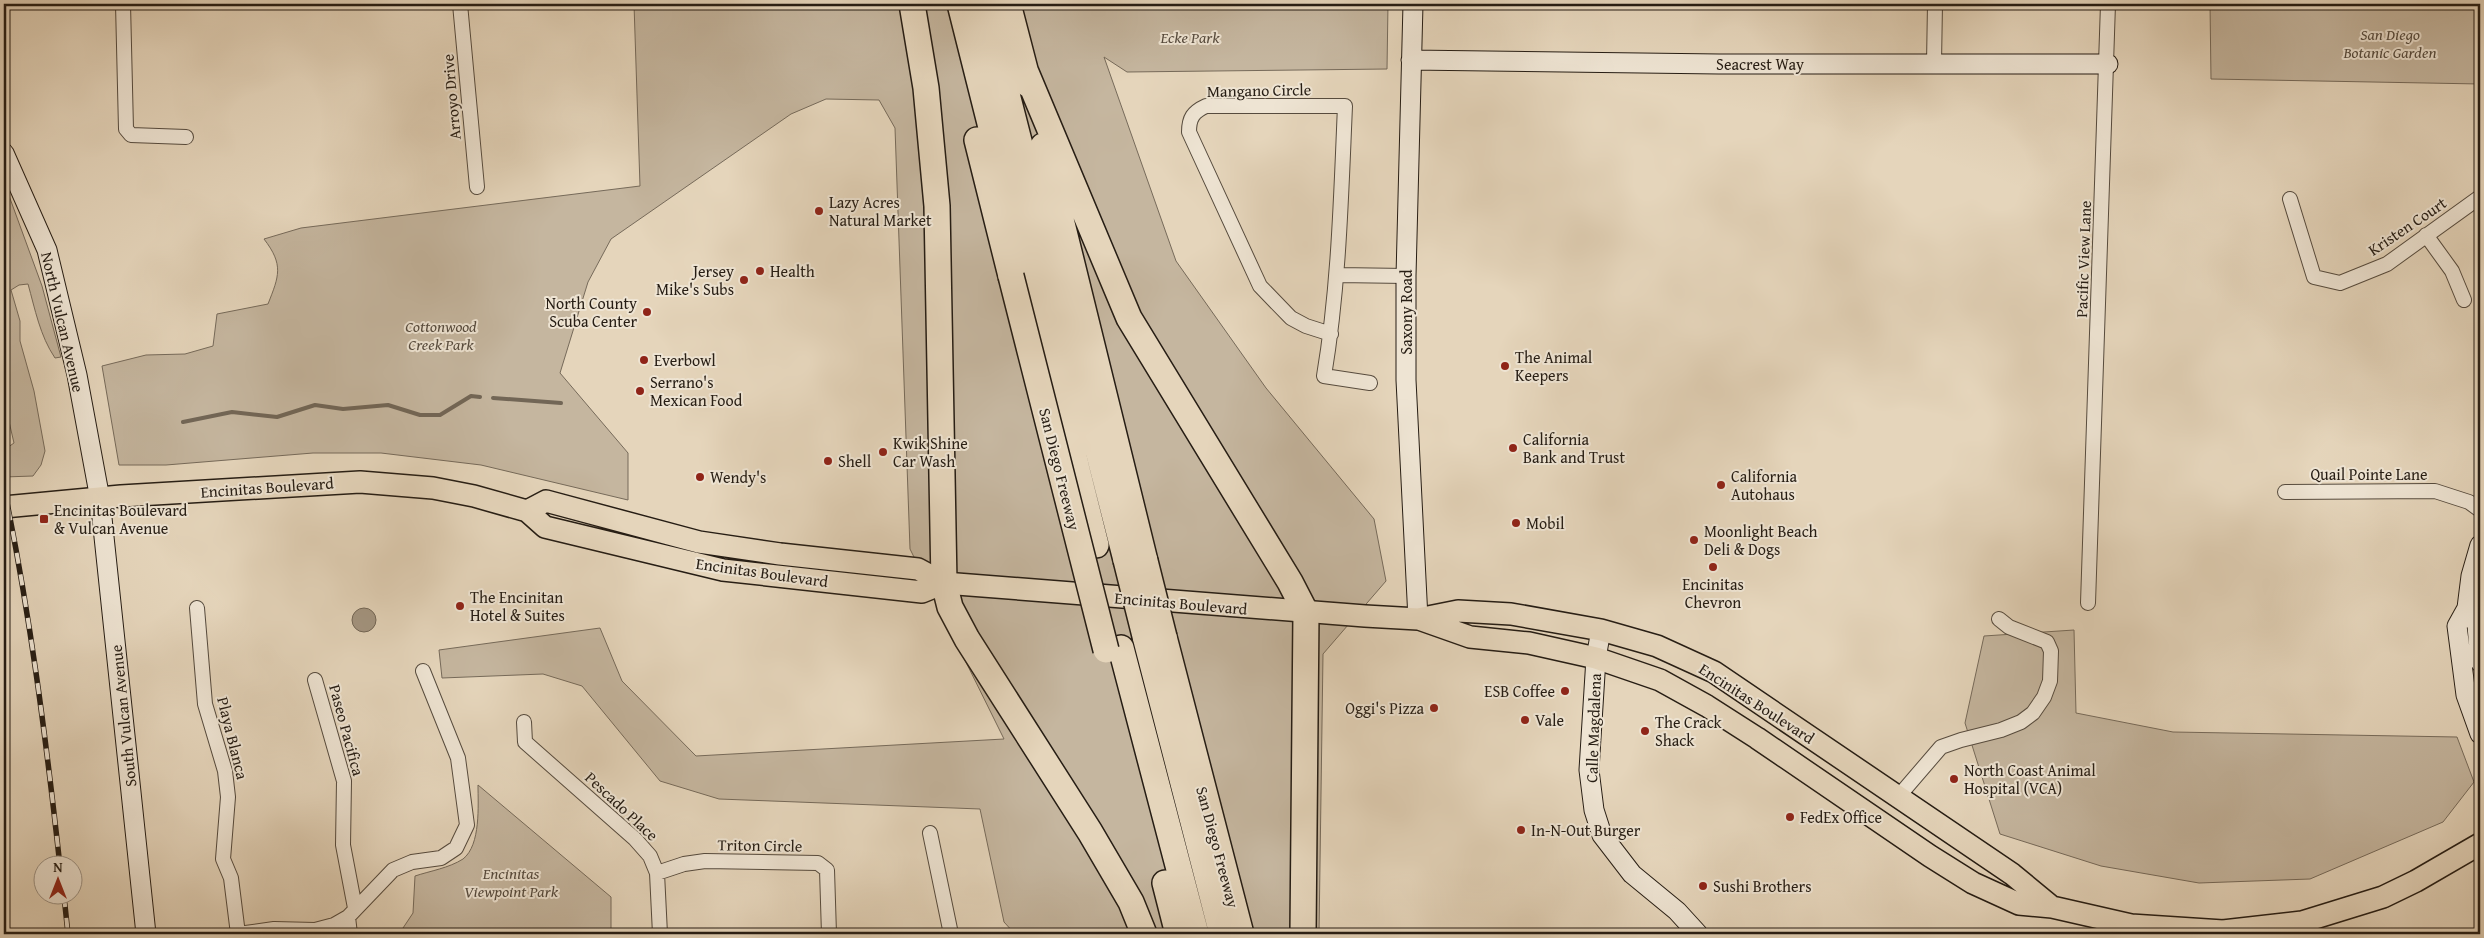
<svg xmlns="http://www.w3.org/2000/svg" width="2484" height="938" font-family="'Gentium Book Plus',serif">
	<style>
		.green { fill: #c5b69f; stroke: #766a5a }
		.water { fill: #a49682; stroke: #726656 }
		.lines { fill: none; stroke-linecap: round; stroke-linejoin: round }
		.stream { stroke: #726656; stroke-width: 4 }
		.street-casing { stroke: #564b3e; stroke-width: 16 }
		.secondary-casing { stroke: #261d14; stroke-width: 21 }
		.primary-casing { stroke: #261d14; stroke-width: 24 }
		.highway-casing { stroke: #261d14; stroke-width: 28 }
		.street { stroke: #eee4d3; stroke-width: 14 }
		.secondary { stroke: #eee4d3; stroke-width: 19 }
		.primary { stroke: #e5d5bb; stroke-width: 21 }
		.highway { stroke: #e5d5bb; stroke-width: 25 }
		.rail-casing { stroke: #261d14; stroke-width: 5.5 }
		.rail { stroke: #eee4d3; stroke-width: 4; stroke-dasharray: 11; stroke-linecap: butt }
		.highway-bridge-casing { stroke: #261d14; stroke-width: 28; stroke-linecap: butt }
		.highway-bridge { stroke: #e5d5bb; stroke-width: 25 }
		.poi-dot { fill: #8f2418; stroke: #eee4d3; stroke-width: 2 }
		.labels { text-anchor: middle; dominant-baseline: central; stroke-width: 4; stroke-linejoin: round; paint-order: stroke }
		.park-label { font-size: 16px; font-style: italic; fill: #564b3e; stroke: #eee4d3 }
		.street-label { font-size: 16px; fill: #261d14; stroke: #eee4d3 }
		.poi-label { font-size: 16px; fill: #261d14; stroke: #eee4d3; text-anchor: start }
	</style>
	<rect width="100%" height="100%" fill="#e5d5bb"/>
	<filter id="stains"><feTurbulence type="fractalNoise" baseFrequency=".004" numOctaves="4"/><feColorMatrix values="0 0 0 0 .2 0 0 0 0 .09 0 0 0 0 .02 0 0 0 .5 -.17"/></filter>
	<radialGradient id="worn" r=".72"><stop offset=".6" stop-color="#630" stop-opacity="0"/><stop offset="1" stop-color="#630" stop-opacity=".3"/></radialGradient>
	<!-- green -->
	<path class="green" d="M634,4H1388L1387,69L1127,72L1104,57L1176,261L1266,388L1374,519L1386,581L1323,654L1319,934H1015L1004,922L980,809L719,799L660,781L582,686L543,674L442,678L439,650L600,628L622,681L696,756L1004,739L910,549L895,128L879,100L826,99L791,114L611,239L588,282L560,373L628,453V500L481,465L381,453H313L166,465H119L102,366L146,355L185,354L213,346L217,314L268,304C279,276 284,265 264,239L301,228L640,186Z
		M2210,4H2480V84L2211,79Z
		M4,182L42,286L61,357L55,358C40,336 35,309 28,284L19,285L11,290L20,321V341L34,391L45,451L41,465L33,476L4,477V450L14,443L4,400Z
		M2074,630L2076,713L2173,732L2457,737L2474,782L2443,822L2310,879L2199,883L2101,866L2000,834L1965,723L1984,636Z
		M478,785L611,897V934H399L413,913L415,876C430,871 449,868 463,859C481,845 478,805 478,785Z"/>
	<!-- water -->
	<path class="water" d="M352 620a12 12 0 1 1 24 0a12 12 0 1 1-24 0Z"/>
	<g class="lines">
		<!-- stream -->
		<path class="stream" d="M493,398L561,403
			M183,422L232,412L277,417L315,405L343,409L388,405L420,415H440L471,396L480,397"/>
		<defs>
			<path id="street" d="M123,4L126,129L131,135L186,137
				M460,4L477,187
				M1934,63L1935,4
				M2290,199L2314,277L2340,283L2387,264L2480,197
				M2426,235L2452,271L2464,300
				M1338,275L1406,276
				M1331,334L1306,326L1291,318L1260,286L1189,132C1189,118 1193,112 1206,106H1345C1341,197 1339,286 1324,376L1370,383
				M2285,492L2435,491L2469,502L2480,510
				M2088,603L2108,4
				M197,608L205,704L225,771L228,797L223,859L231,878L238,934
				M315,680L344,781L343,845L355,908
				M524,722L525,742L635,839L650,856L657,873L660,934
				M1898,797L1941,747L1961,740L2001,730L2021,722L2033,713L2044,697L2050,681L2051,651L2047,642L2009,627L1999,619
				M930,833L951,934
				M657,873L684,864L705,861L818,863L827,870L829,934
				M348,917L350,934
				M238,934L274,929L315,930L334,925L348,917L393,870L412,862L441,858L456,848L467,825L458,758L423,671"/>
			<path id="secondary" d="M1413,4L1406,276V380L1418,619
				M1411,60L1719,64H2108
				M4,153L47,250L77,375L100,499L146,934
				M2480,545L2471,576L2467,608L2457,626L2466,695L2480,734
				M2467,608L2477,625L2480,662
				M1601,630L1596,658L1589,770L1594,810L1602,835L1632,874L1677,911L1698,934"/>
			<path id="primary" d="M4,507L121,496L360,482L433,488L474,496L527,511L545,527L723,570L922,592L944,583L1365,616L1418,619L1458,611L1511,614L1601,630L1657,646L1714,672L2012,874L2052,907
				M527,511L546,501L699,542L780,554L918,569L944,583
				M1419,619L1470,637L1529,643L1596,658L1660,680L1707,706L1757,738L1930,856L1973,883L2019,904L2052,907L2131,925L2223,931L2302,922L2383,897L2416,881L2480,844"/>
			<path id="highway" d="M912,4L926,88L937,206L944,583L950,607L967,639L1090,832L1131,902L1144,934
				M960,4L1096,545
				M984,4L1126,560
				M1008,4L1029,85
				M1025,70L1129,318L1290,582L1306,613L1303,934
				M977,140L1011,276
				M1043,146L1145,561
				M1145,636L1222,934
				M1164,637L1241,934
				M1121,648L1196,934
				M1165,883L1178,934"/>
		</defs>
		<!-- street casing -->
		<use href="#street" class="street-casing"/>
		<!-- secondary casing -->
		<use href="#secondary" class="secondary-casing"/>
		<!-- primary casing -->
		<use href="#primary" class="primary-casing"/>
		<!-- highway casing -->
		<use href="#highway" class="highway-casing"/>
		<!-- street -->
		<use href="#street" class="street"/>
		<!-- secondary -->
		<use href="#secondary" class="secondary"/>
		<!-- primary -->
		<use href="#primary" class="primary"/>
		<!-- highway -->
		<use href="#highway" class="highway"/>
		<defs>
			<path id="rail" d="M4,488C30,613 46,739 60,866
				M64,896L68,934"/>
		</defs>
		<!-- rail casing -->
		<use href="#rail" class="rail-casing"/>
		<!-- rail -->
		<use href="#rail" class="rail"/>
		<defs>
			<path id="highway-bridge" d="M1011,276L1106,650
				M1126,560L1145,636
				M1145,561L1164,637"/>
		</defs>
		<!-- highway-bridge casing -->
		<use href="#highway-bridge" class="highway-bridge-casing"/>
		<!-- highway-bridge -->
		<use href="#highway-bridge" class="highway-bridge"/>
	</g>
	<!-- markers -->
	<g class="poi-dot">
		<circle cx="819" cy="211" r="5"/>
		<circle cx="760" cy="271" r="5"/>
		<circle cx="744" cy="280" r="5"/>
		<circle cx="647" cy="312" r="5"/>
		<circle cx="644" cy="360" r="5"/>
		<circle cx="1505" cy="366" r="5"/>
		<circle cx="640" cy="391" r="5"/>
		<circle cx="1513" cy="448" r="5"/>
		<circle cx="883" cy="452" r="5"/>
		<circle cx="828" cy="461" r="5"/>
		<circle cx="700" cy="477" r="5"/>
		<circle cx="1721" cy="485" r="5"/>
		<rect x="39" y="514" width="10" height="10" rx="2.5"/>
		<circle cx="1516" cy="523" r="5"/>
		<circle cx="1694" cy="540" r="5"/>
		<circle cx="1713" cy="567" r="5"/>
		<circle cx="460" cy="606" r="5"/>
		<circle cx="1565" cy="691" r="5"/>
		<circle cx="1434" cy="708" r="5"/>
		<circle cx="1525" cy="720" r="5"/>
		<circle cx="1645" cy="731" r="5"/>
		<circle cx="1954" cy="779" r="5"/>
		<circle cx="1790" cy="817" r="5"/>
		<circle cx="1521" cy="830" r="5"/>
		<circle cx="1703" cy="886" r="5"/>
	</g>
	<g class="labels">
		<!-- park labels -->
		<g class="park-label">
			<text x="2390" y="34">San Diego<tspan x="2390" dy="18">Botanic Garden</tspan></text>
			<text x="1190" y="37">Ecke Park</text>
			<text x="441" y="326">Cottonwood<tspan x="441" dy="18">Creek Park</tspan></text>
			<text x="511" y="873">Encinitas<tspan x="511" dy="18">Viewpoint Park</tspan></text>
		</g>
		<!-- street labels -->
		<g class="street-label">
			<text x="1760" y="64">Seacrest Way</text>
			<text transform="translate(1259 90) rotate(-1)">Mangano Circle</text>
			<text transform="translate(451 97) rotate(-95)">Arroyo Drive</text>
			<text transform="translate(2407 226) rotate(-34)">Kristen Court</text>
			<text transform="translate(2083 259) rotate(-88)">Pacific View Lane</text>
			<text transform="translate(1406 312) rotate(-90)">Saxony Road</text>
			<text transform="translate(63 322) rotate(77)">North Vulcan Avenue</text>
			<text transform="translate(1060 469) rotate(76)">San Diego Freeway</text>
			<text x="2369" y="474">Quail Pointe Lane</text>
			<text transform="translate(267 487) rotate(-4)">Encinitas Boulevard</text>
			<text transform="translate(762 572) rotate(8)">Encinitas Boulevard</text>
			<text transform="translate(1181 603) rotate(5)">Encinitas Boulevard</text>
			<text transform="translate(1757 703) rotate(33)">Encinitas Boulevard</text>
			<text transform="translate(123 716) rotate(-96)">South Vulcan Avenue</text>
			<text transform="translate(1593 728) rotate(-88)">Calle Magdalena</text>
			<text transform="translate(347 730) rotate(75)">Paseo Pacifica</text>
			<text transform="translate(233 738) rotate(76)">Playa Blanca</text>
			<text transform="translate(622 806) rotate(43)">Pescado Place</text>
			<text transform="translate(760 845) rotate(1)">Triton Circle</text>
			<text transform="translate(1218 847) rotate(75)">San Diego Freeway</text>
		</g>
		<!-- poi labels -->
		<g class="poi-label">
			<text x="829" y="202">Lazy Acres<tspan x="829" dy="18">Natural Market</tspan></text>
			<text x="734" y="271" text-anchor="end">Jersey<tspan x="734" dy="18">Mike's Subs</tspan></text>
			<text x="770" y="271">Health</text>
			<text x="637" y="303" text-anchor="end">North County<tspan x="637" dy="18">Scuba Center</tspan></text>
			<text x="1515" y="357">The Animal<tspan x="1515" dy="18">Keepers</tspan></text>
			<text x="654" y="360">Everbowl</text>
			<text x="650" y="382">Serrano's<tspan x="650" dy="18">Mexican Food</tspan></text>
			<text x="1523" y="439">California<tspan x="1523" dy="18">Bank and Trust</tspan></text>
			<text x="893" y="443">Kwik Shine<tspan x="893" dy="18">Car Wash</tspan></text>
			<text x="838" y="461">Shell</text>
			<text x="1731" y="476">California<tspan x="1731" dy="18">Autohaus</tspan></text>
			<text x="710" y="477">Wendy's</text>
			<text x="54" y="510">Encinitas Boulevard<tspan x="54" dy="18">&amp; Vulcan Avenue</tspan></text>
			<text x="1526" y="523">Mobil</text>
			<text x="1704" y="531">Moonlight Beach<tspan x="1704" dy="18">Deli &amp; Dogs</tspan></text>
			<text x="1713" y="584" text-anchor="middle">Encinitas<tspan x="1713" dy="18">Chevron</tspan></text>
			<text x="470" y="597">The Encinitan<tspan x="470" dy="18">Hotel &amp; Suites</tspan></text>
			<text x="1555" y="691" text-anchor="end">ESB Coffee</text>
			<text x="1424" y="708" text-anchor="end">Oggi's Pizza</text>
			<text x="1535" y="720">Vale</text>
			<text x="1655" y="722">The Crack<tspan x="1655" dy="18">Shack</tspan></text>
			<text x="1964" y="770">North Coast Animal<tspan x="1964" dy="18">Hospital (VCA)</tspan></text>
			<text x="1800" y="817">FedEx Office</text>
			<text x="1531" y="830">In-N-Out Burger</text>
			<text x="1713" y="886">Sushi Brothers</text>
		</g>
	</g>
	<!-- margin -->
	<rect width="2484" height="938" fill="none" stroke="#e5d5bb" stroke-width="20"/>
	<rect x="5" y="5" width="2474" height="928" fill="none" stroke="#261d14" stroke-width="2.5"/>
	<rect x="10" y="10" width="2464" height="918" fill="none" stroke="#261d14"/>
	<!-- north arrow -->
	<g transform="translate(58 880)"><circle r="24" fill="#eee4d3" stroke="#9e9487"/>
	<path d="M0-4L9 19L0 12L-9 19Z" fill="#8f2418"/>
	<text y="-8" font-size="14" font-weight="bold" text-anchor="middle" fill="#261d14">N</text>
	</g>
	<rect width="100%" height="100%" filter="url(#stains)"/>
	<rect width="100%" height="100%" fill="url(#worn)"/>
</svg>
